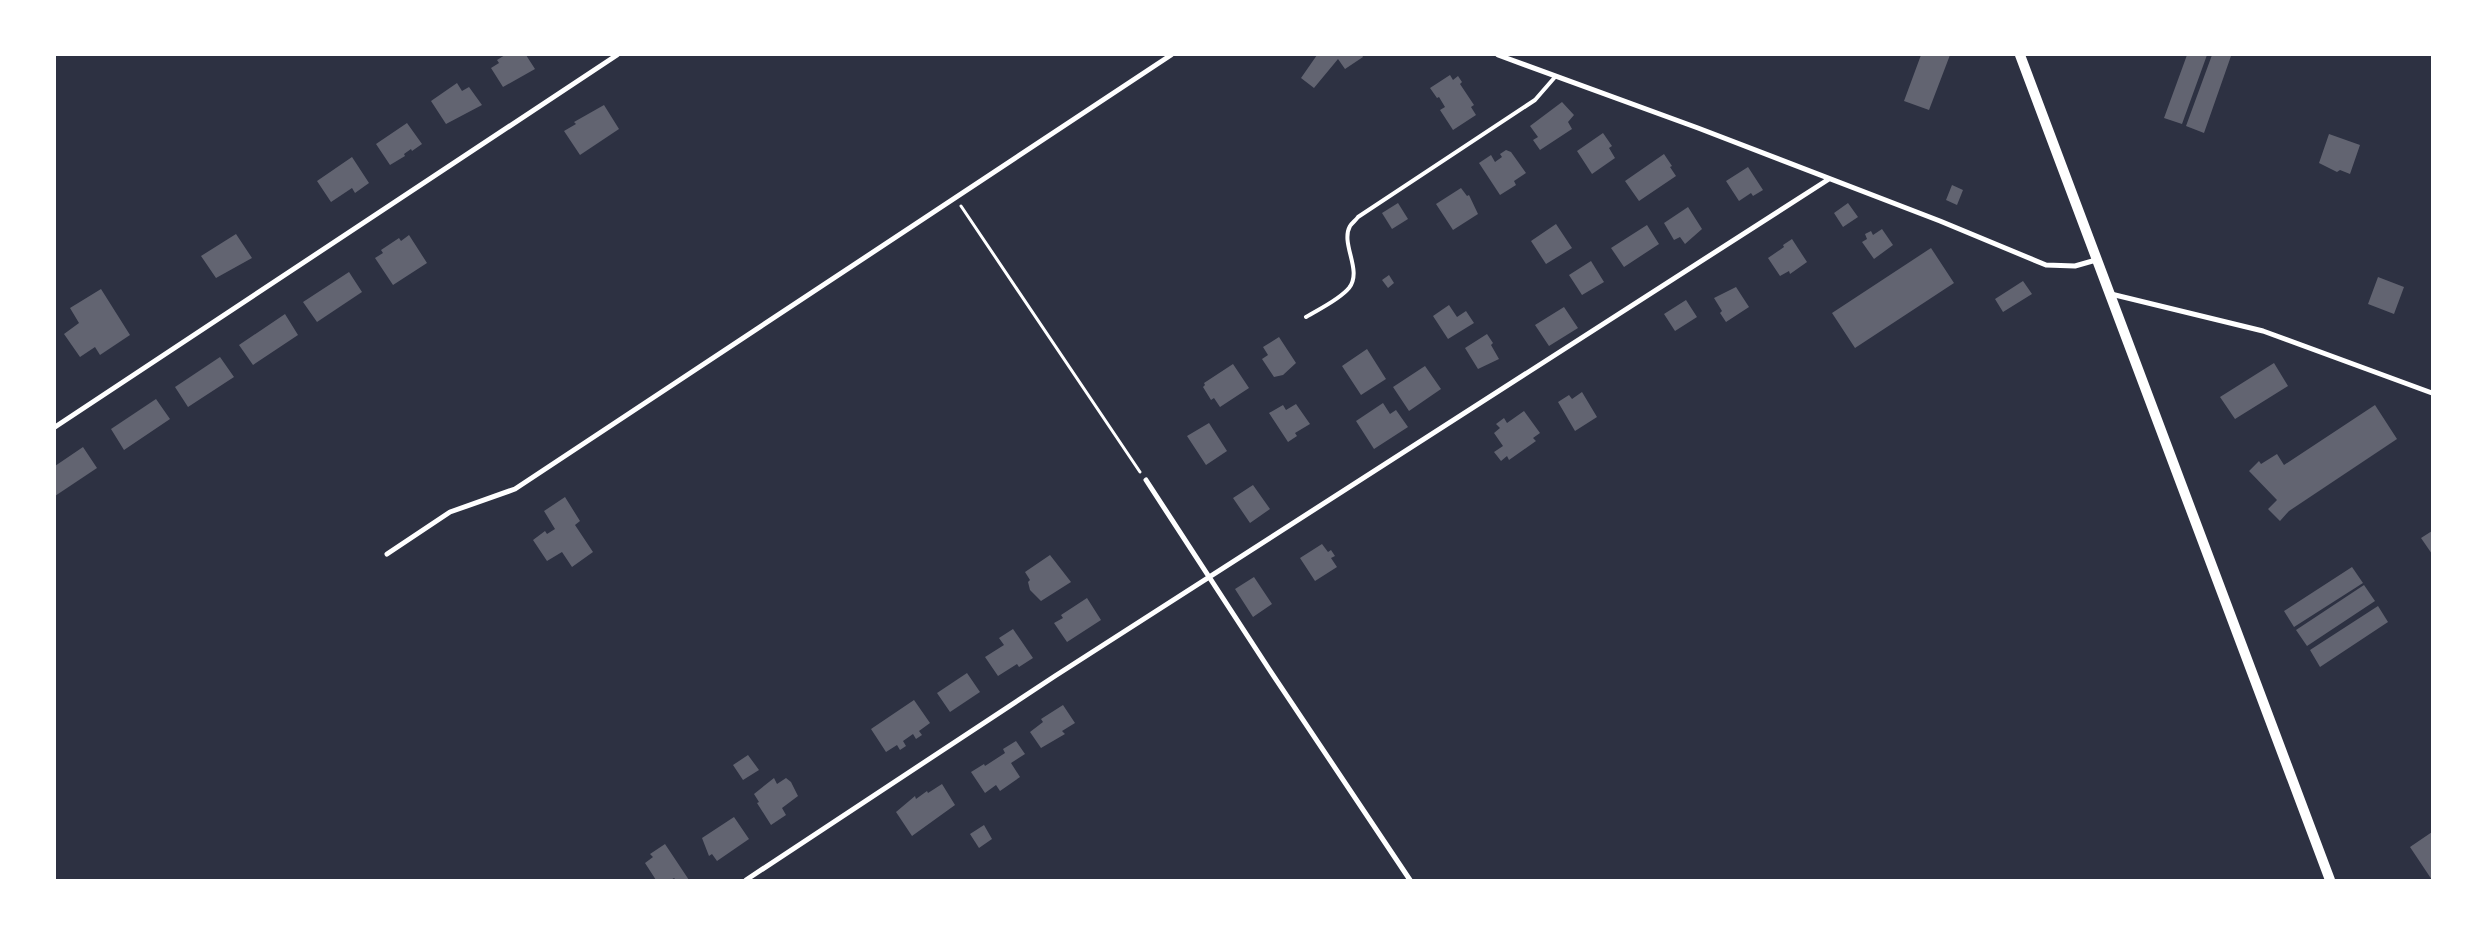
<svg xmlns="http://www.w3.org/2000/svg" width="2487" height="935" font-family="'Roboto Condensed',sans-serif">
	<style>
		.building { fill: #626471 }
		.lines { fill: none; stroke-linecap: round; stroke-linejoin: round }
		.path { stroke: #fff; stroke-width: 3 }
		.service { stroke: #fff; stroke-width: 4 }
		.minor { stroke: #fff; stroke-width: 5 }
		.secondary { stroke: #fff; stroke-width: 10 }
	</style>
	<rect width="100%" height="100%" fill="#2d3142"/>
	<!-- building -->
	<path class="building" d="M505,55H526L535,69L503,87L491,68L499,63L497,60Z
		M1317,55H1362L1363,57L1345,69L1338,59L1314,88L1301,78Z
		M1921,55H1950L1929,110L1904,101Z
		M2187,55H2207L2182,124L2164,118Z
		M2212,55L2231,56L2204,133L2186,126Z
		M1450,75L1453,80L1458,76L1462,82L1460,84L1474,105L1471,107L1476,115L1453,130L1440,110L1445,107L1439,97L1437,98L1430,88Z
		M457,83L462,91L469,87L482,105L446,124L431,101Z
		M1562,102L1574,115L1568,122L1572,129L1540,150L1533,140L1538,137L1530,126Z
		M604,105L619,129L580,155L564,131L576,124L574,122Z
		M407,123L422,144L412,151L411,149L404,154L405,156L390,165L376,144Z
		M1603,133L1612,146L1609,148L1615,158L1592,174L1577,151Z
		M2329,134L2360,145L2350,174L2340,170L2337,172L2319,163Z
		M1506,150L1511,152L1526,173L1514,181L1516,185L1500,195L1479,163L1491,155L1495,162L1502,157L1500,154Z
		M1664,154L1672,166L1670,167L1676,176L1639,201L1625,181Z
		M352,157L369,183L355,193L352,188L331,202L317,181Z
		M1748,167L1763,190L1753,196L1751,193L1739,201L1726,181Z
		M1952,185L1963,190L1957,205L1946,200Z
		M1461,188L1467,196L1469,195L1478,214L1453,230L1436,204Z
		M1398,203L1408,219L1392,229L1382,213Z
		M1848,203L1858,217L1843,227L1834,213Z
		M1688,207L1702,229L1685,244L1680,237L1674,240L1664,223Z
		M1556,224L1572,248L1546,264L1531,241Z
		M1647,225L1659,244L1624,267L1611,248Z
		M1882,229L1893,245L1874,259L1862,242L1867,239L1865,234L1871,231L1873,235Z
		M236,234L252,258L216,278L201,256Z
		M409,235L427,263L393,285L375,258L383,253L381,250L399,238L401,241Z
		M1792,239L1807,262L1790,274L1789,271L1780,276L1768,258L1784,247L1783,245Z
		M1931,248L1954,283L1855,348L1832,313Z
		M1591,261L1604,282L1582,295L1569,275Z
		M349,272L362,292L317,322L303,302Z
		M1389,275L1394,283L1388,288L1382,280Z
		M2378,277L2404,287L2394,314L2368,304Z
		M2023,281L2032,294L2003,312L1995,299Z
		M1736,287L1749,307L1726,322L1720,313L1722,311L1714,298Z
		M101,289L130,335L100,355L95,347L80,357L64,334L79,323L70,308Z
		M1686,300L1697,317L1675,331L1664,314Z
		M1449,305L1457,317L1466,311L1474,323L1448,339L1433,316Z
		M1564,307L1578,328L1549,346L1535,325Z
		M285,314L298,335L253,365L239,345Z
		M1487,334L1493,343L1491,345L1499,359L1478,369L1465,348Z
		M1279,337L1296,363L1283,375L1274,377L1262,359L1268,355L1263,347Z
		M1367,349L1386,379L1361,395L1342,366Z
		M220,357L234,377L188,407L175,387Z
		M2274,363L2288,386L2235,419L2220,397Z
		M1233,364L1249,388L1220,407L1214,398L1211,400L1203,387L1205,385L1204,383Z
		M1425,366L1441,389L1409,411L1393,387Z
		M1582,392L1597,417L1575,431L1558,402L1569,395L1572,399Z
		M156,399L170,419L124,450L111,429Z
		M1383,403L1390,414L1396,410L1408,427L1374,449L1356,421Z
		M1296,404L1310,424L1295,433L1297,436L1288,442L1269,413L1283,405L1286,410Z
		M2375,405L2397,439L2289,511L2280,521L2268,509L2277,500L2249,471L2259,461L2261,464L2277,454L2284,465Z
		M1524,411L1540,433L1533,438L1536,441L1509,460L1507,456L1501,461L1494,452L1503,446L1494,433L1500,428L1496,424L1504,418L1507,423Z
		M1209,423L1227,451L1206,465L1187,436Z
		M83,447L97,468L55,496V466Z
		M1253,485L1270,509L1250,523L1233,498Z
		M565,497L580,521L575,525L593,552L572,567L562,552L547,561L533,540L545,531L547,534L555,529L544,511Z
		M2432,531V554L2421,538Z
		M1322,544L1328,552L1331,550L1335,556L1331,558L1337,567L1315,581L1300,558Z
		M1050,555L1071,582L1041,601L1030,590L1028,582L1030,580L1025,572Z
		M2352,567L2363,583L2294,627L2284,611Z
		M1254,577L1272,604L1253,617L1235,589Z
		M2364,585L2375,601L2307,646L2296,630Z
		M1087,598L1101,620L1067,642L1054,623L1063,618L1061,615Z
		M2378,606L2388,622L2320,667L2310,650Z
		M1013,629L1033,658L1019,667L1017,664L998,676L985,657L1004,645L999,638Z
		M967,673L980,692L950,712L937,693Z
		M914,700L930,723L919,731L922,735L916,739L913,734L903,741L906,746L900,750L897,745L886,752L871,729Z
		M1063,705L1075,723L1062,731L1065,734L1041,748L1030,732L1043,722L1041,719Z
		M1016,741L1025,754L1011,763L1020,777L1000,791L996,785L985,793L971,772L984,764L985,766L1005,753L1003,749Z
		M748,755L759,770L743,780L733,765Z
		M774,778L777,784L786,778L791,782L798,796L782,808L786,815L771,825L757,803L759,802L754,794Z
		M942,784L955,805L912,836L896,812L915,796L916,799L927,791L928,793Z
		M734,817L749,839L717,861L712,854L709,856L702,838Z
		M984,825L992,839L979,848L970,834Z
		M2432,832V880L2410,847Z
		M665,844L689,880H676L674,878L671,880H656L645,863L653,857L650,854Z"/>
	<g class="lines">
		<!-- path -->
		<path class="path" d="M961,206L1140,472"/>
		<!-- service -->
		<path class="service" d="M1306,317C1319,309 1339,300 1349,288C1363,270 1340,244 1350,226C1352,223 1356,220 1358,217L1535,100L1555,77"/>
		<!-- minor -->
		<path class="minor" d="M1498,55L1698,128L1940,221L2046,265L2075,266L2096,260
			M2111,294L2263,331L2432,393
			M55,427L617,55
			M1146,480L1269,669L1410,880
			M387,554L450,512L515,489L1171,55
			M746,880L1055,676L1829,179"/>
		<!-- secondary -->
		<path class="secondary" d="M2020,55L2330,880"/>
	</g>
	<!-- border -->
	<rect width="2487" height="935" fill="none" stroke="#ffffff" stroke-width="112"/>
</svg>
